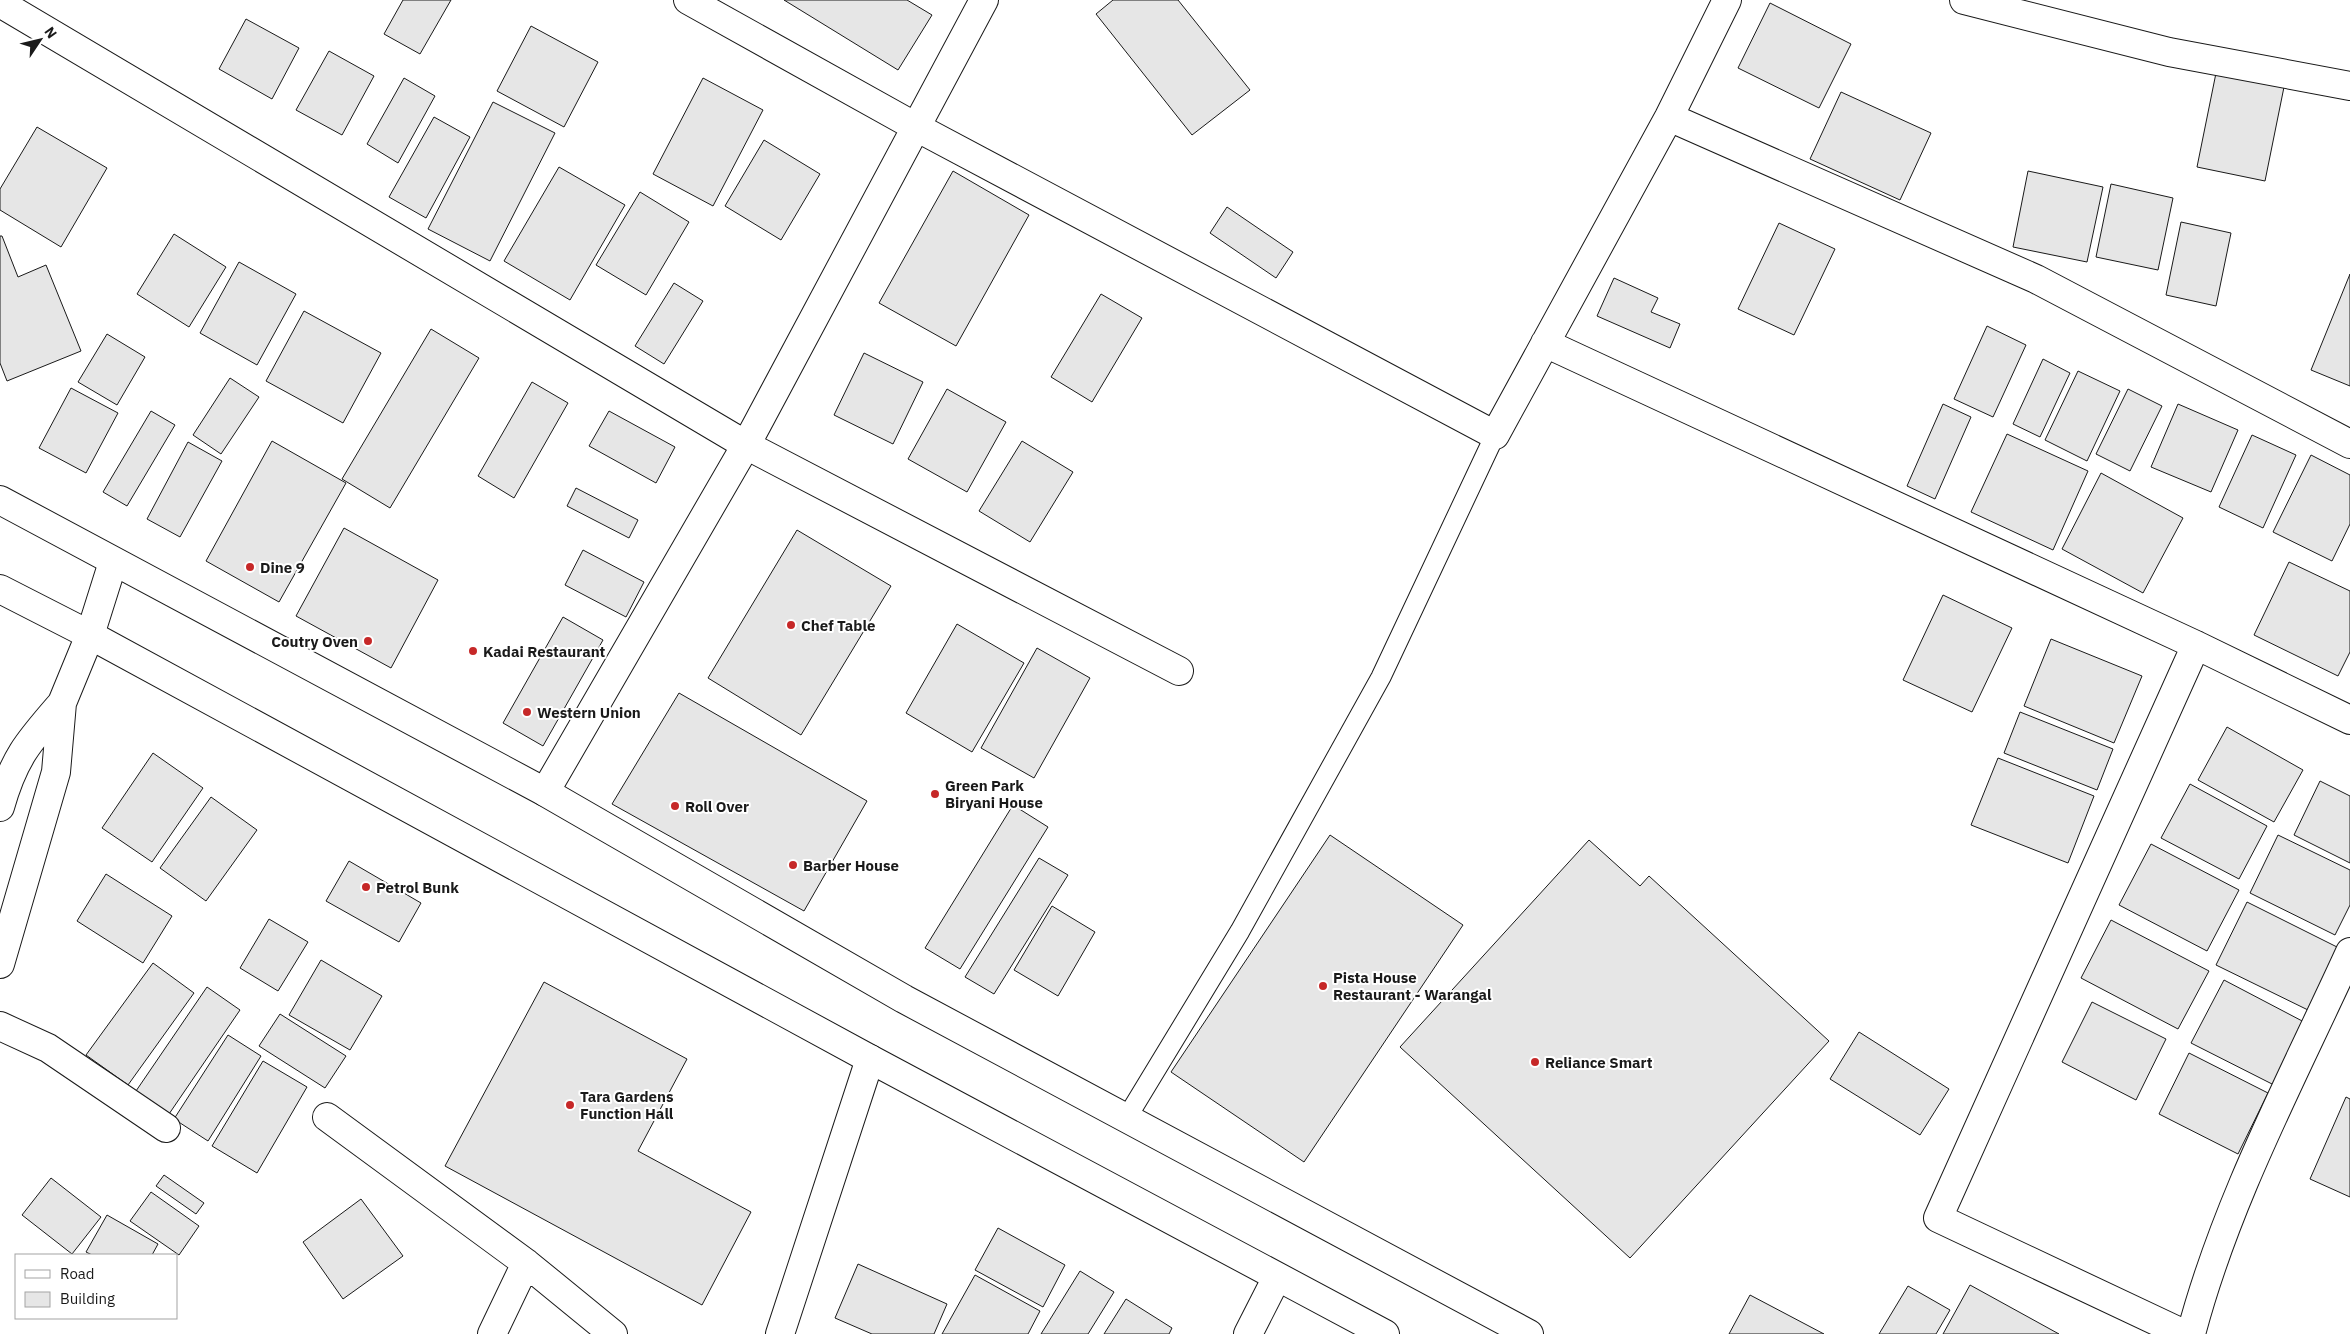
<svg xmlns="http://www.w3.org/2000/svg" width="2350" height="1334" font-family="'IBM Plex Sans',sans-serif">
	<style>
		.building { fill: #e6e6e6; stroke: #1a1a1a }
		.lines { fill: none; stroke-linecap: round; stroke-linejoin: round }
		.lane-casing { stroke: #1a1a1a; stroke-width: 21 }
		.street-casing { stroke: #1a1a1a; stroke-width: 30 }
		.secondary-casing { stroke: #1a1a1a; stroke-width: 30 }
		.primary-casing { stroke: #1a1a1a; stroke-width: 30 }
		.lane { stroke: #fff; stroke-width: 19 }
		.street { stroke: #fff; stroke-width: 28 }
		.secondary { stroke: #fff; stroke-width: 28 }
		.primary { stroke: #fff; stroke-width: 28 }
		.poi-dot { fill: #c62828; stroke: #fff; stroke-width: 2 }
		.labels { text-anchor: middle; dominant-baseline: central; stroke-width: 4; stroke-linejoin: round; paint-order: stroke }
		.poi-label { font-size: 15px; font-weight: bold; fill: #1a1a1a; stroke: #fff; text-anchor: start }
	</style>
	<rect width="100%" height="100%" fill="#fff"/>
	<!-- building -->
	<path class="building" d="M403,0H451L420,54L384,34Z
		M784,0H907L932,15L898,70Z
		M1113,0H1178L1250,90L1192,135L1096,14Z
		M1770,3L1851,44L1819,108L1738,68Z
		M246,19L299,48L272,99L219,69Z
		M531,26L598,62L564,127L497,91Z
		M329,51L374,76L342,135L296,110Z
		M2216,73L2284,87L2265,181L2197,167Z
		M404,78L435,96L398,163L367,144Z
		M703,78L763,110L713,206L653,174Z
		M1841,92L1931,133L1900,200L1810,159Z
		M493,102L555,133L490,261L428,229Z
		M434,117L470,137L426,218L389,197Z
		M37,127L107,168L61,247L0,210V189Z
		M764,140L820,174L781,240L725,206Z
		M559,167L625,205L570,300L504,261Z
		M953,171L1029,215L956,346L879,303Z
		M2028,171L2103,187L2087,262L2013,247Z
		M2111,184L2173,198L2158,270L2096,257Z
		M640,192L689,222L646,295L596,265Z
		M1227,207L1293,252L1276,278L1210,233Z
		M2181,222L2231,233L2216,306L2166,295Z
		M1779,223L1835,249L1794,335L1738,309Z
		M174,234L226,267L189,327L137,294Z
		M0,236H2L18,277L46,265L81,351L7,381L0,363Z
		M239,262L296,294L257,365L200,333Z
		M2350,274V386L2311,370Z
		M1614,278L1658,298L1651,312L1680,324L1670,348L1597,316Z
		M674,283L703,301L664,364L635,346Z
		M1101,294L1142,318L1092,402L1051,377Z
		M304,311L381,353L343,423L266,381Z
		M1987,326L2026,345L1993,417L1954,399Z
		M431,329L479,358L390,508L342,479Z
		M107,334L145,357L117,405L78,382Z
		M864,353L923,382L893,444L834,415Z
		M2043,359L2070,373L2040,437L2013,424Z
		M2078,371L2120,391L2087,461L2045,440Z
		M230,378L259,397L221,454L193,435Z
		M532,382L568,403L514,498L478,476Z
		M71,388L118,413L86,473L39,448Z
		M947,389L1006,422L967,492L908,459Z
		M2128,389L2162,406L2130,471L2096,454Z
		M1943,404L1971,417L1935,499L1907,486Z
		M2178,404L2238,430L2211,492L2151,467Z
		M151,411L175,425L127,506L103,492Z
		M609,411L675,447L656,483L589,446Z
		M2007,434L2088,471L2053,550L1971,512Z
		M2252,435L2296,455L2263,528L2219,507Z
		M272,441L346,483L279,602L206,561Z
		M1022,441L1073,472L1030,542L979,511Z
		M188,442L222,461L180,537L147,519Z
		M2311,455L2350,475V524L2332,561L2273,532Z
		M2101,473L2183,518L2143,593L2062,549Z
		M576,488L638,520L629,538L567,506Z
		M344,528L438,580L391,668L296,616Z
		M797,530L891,586L801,735L708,678Z
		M583,550L644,582L626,617L565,585Z
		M2289,562L2350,591V652L2338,676L2254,635Z
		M1943,595L2012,628L1972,712L1903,680Z
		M563,617L603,640L543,746L503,723Z
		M957,624L1024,663L972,752L906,713Z
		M2051,639L2142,676L2114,743L2024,706Z
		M1037,648L1090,678L1034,778L981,748Z
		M679,693L867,801L804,911L612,804Z
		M2020,712L2113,749L2097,790L2004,753Z
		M2227,727L2303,770L2274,822L2198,780Z
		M153,753L203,788L152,862L102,828Z
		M1998,758L2094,796L2068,863L1971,825Z
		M2320,781L2350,796V863L2294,835Z
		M2190,784L2267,826L2239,879L2161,838Z
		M211,797L257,830L206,901L160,868Z
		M1013,805L1048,827L960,969L925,948Z
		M1330,835L1463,925L1304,1162L1171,1072Z
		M2278,835L2350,870V905L2335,935L2250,893Z
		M1589,840L1640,886L1649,876L1829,1041L1630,1258L1400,1047Z
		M2151,844L2239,890L2207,951L2119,905Z
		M1039,858L1068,875L994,994L965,977Z
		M349,861L421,903L399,942L326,901Z
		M106,874L172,916L143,963L77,921Z
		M2247,902L2339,948L2308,1010L2216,965Z
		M1052,906L1095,932L1058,996L1014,970Z
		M269,919L308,942L278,991L240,968Z
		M2111,920L2209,971L2178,1029L2081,978Z
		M321,960L382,996L350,1050L289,1015Z
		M153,963L194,993L128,1085L86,1055Z
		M2224,980L2306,1023L2274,1085L2191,1043Z
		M544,982L687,1059L638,1151L751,1212L702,1305L445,1166Z
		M207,987L240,1010L169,1114L136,1091Z
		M2092,1002L2166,1039L2136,1100L2062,1062Z
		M280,1014L346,1056L325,1088L259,1046Z
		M1859,1032L1949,1089L1920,1135L1830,1079Z
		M228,1035L261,1056L208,1141L174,1119Z
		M2189,1053L2268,1093L2238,1154L2159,1114Z
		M263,1061L307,1087L257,1173L212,1146Z
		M2346,1097L2350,1099V1197L2310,1179Z
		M164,1175L204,1203L196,1214L156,1186Z
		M51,1178L101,1217L72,1254L22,1215Z
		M151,1192L199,1226L179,1255L130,1221Z
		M361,1199L403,1256L343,1299L303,1242Z
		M107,1215L158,1244L152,1255H92L86,1252Z
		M998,1228L1065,1265L1043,1307L975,1270Z
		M858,1264L947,1304L934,1334H872L835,1318Z
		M1080,1271L1114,1292L1088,1334H1041Z
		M975,1275L1040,1311L1028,1334H942Z
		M1970,1285L2059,1334H1943Z
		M1908,1286L1950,1310L1936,1334H1879Z
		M1750,1295L1824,1334H1729Z
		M1126,1299L1172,1328L1169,1334H1104Z"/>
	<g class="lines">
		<defs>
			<path id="lane" d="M1126,1119L1240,931L1381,677L1495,435"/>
			<path id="street" d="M688,0L916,127L1495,435L1669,117L1727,0
				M1964,0L2169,52L2350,86
				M0,3L746,445L1179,671
				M1669,117L2036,279L2350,444
				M1545,343L2196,645L2350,720
				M545,792L746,445L984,0
				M0,1026L48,1048L166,1128
				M327,1117L526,1263L613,1334
				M492,1334L526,1263
				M780,1334L870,1059
				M1248,1334L1277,1277
				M2184,1334L1938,1218L2196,645
				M2191,1334C2226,1201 2293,1077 2350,952"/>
			<path id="secondary" d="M0,807C14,757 29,741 62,703
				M0,964L56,772L62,703L90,635L113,562"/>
			<path id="primary" d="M0,500L545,792L904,999L1529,1334
				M0,589L90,635L870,1059L1385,1334"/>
		</defs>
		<!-- lane casing -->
		<use href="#lane" class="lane-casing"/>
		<!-- street casing -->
		<use href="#street" class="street-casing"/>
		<!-- secondary casing -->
		<use href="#secondary" class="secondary-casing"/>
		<!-- primary casing -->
		<use href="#primary" class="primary-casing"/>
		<!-- lane -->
		<use href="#lane" class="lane"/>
		<!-- street -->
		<use href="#street" class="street"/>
		<!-- secondary -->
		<use href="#secondary" class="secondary"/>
		<!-- primary -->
		<use href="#primary" class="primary"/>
	</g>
	<!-- markers -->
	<g class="poi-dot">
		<circle cx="250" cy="567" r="5"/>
		<circle cx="791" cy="625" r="5"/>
		<circle cx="368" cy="641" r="5"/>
		<circle cx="473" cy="651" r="5"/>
		<circle cx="527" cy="712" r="5"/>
		<circle cx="935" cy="794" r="5"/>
		<circle cx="675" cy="806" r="5"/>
		<circle cx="793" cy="865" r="5"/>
		<circle cx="366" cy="887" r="5"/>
		<circle cx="1323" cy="986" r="5"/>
		<circle cx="1535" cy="1062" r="5"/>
		<circle cx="570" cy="1105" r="5"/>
	</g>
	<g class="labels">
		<!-- poi labels -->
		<g class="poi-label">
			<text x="260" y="567">Dine 9</text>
			<text x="801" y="625">Chef Table</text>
			<text x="358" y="641" text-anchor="end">Coutry Oven</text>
			<text x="483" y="651">Kadai Restaurant</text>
			<text x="537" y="712">Western Union</text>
			<text x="945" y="785">Green Park<tspan x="945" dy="17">Biryani House</tspan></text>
			<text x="685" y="806">Roll Over</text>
			<text x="803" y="865">Barber House</text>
			<text x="376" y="887">Petrol Bunk</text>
			<text x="1333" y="977">Pista House<tspan x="1333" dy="17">Restaurant - Warangal</tspan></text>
			<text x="1545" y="1062">Reliance Smart</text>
			<text x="580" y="1096">Tara Gardens<tspan x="580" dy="17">Function Hall</tspan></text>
		</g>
	</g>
	<!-- legend -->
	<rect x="15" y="1254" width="162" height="65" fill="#ffffff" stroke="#a3a3a3"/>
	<rect x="25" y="1270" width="25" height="8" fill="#ffffff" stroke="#a3a3a3"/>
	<text x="60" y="1279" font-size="15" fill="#1a1a1a">Road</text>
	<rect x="25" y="1292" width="25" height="15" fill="#e6e6e6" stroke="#a3a3a3"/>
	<text x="60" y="1304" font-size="15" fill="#1a1a1a">Building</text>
	<!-- north arrow -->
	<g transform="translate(40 40) rotate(55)" stroke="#ffffff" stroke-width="4" paint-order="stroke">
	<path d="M0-4L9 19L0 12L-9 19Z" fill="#1a1a1a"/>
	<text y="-8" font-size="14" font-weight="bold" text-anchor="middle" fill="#1a1a1a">N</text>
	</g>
</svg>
